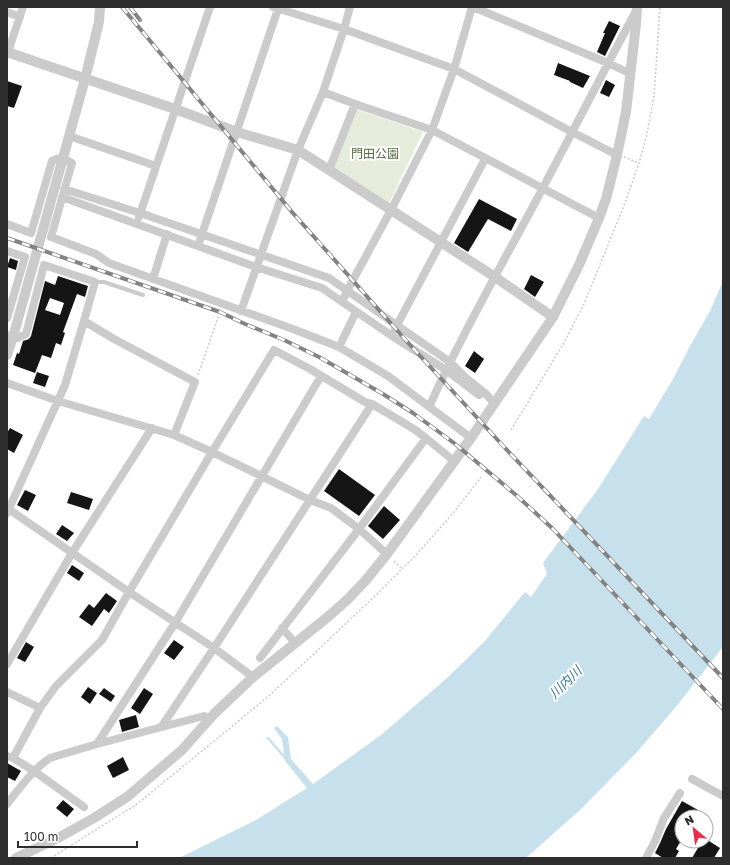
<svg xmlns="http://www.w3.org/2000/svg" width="730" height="865" font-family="'Golos Text','Noto Sans JP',sans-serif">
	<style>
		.green { fill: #e5ecdb }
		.water { fill: #c7e1ec }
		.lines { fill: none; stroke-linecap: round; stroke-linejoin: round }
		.stream { stroke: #c7e1ec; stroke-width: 2.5 }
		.building { fill: #151515; fill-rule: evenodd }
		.path { stroke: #cbcbcb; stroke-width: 1.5; stroke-dasharray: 2 2; stroke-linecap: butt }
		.service { stroke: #cbcbcb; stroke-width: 4 }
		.minor { stroke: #cbcbcb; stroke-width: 8 }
		.tertiary { stroke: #cbcbcb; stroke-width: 10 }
		.rail-casing { stroke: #838383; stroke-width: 4 }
		.rail { stroke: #fff; stroke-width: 2.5; stroke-dasharray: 8; stroke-linecap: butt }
		.labels { text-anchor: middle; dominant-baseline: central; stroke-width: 4; stroke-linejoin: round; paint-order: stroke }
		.park-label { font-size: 12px; fill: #556b3b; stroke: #fff }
		.water-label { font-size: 13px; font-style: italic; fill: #3a7692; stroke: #fff }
	</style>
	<rect width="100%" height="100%" fill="#fff"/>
	<!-- green -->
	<path class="green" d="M356,109L423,132L389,203L334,168Z"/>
	<!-- water -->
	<path class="water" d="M723,281V647L675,708L637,752L581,809L526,858H179L256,820L307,788L285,761L282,739L274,728L277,726L288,737L291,759L313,784L381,735L447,678L484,642L525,592L531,597L547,574L543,563L598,489L644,416L649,419L673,379L690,346L710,311Z"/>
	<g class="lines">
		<!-- stream -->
		<path class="stream" d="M268,738L286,759"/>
	</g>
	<!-- building -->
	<path class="building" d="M609,21L620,26L605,56L597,52L605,33H603Z
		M558,63L590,76L583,88L570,82V81L554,75Z
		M606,80L615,85L609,97L600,93Z
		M7,81L22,86L14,108L7,106Z
		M479,199L517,219L511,231L488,219L468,252L454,243Z
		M10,258L18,261L16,270L7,267Z
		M531,275L544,282L535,297L524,289Z
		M58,276L88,286L85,297L77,294L63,332L65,333L61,345L56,343L51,358L42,355L35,373L13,365L17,353L19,354L23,341L29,339L31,336L45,281L55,285ZM50,298L64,303L60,315L45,310Z
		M474,351L484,359L475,373L465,366Z
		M37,372L49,376L45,387L33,383Z
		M10,428L23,435L14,453L7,449V433Z
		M339,469L375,495L359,516L324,491Z
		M25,490L36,495L28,511L17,505Z
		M71,492L93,499L89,510L67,503Z
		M384,506L400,520L383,539L368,526Z
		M62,525L74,533L67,541L56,534Z
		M72,565L84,573L79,581L67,573Z
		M106,593L117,601L109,613L104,609L92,626L79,617L89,604L94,608Z
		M174,640L184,647L174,660L164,653Z
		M26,642L34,647L25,662L17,658Z
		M88,687L97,693L90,704L81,697Z
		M104,688L115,696L111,702L99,694Z
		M144,688L153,694L140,714L131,708Z
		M136,715L139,727L122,732L119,720Z
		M123,757L129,770L113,778L107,766Z
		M7,763L21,771L15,781L7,777Z
		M63,800L74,809L67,817L56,808Z
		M682,801L698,810L694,817H682V839L676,849L679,851L675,858H663L655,853L660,843L666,829Z
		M702,841H709L720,848L714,858H692Z"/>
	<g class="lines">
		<!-- path -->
		<path class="path" d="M624,157L639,163
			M198,375L220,312H222
			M511,430L565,341L584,304L625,203L639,163L647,134L654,96L660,7
			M394,561L402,569
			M51,858L137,804L224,733L270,695L372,599L417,554L455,511L481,477"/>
		<!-- service -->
		<path class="service" d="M95,282H104L143,295"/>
		<!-- minor -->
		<path class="minor" d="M273,7L344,29L454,69L572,132L617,155
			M473,7L608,63L631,74
			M7,12L20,17
			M8,52L23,7
			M323,92L355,104L432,130L599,218
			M69,136L156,166
			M329,170L355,104
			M64,189L140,213L329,278L450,362L465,377L485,393L494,403
			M62,197L256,267L322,288L392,336L446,370L479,395
			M139,217L210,7
			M7,224L31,233L52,161C60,156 64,159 72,163L51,237L96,254L109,263L293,329L339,347L388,376L471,438
			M198,246L278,9
			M7,251L25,257L7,318
			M153,279L167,234
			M342,302L347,291L391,210L432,130L454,69L472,7
			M241,311L298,150L323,92L344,29L350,7
			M395,329L485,159
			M7,335L18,338L26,334L44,265L95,282L84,321
			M339,347L356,312
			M7,383L58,401L174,435L212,452L310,500L331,508L359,529L387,554
			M429,407C461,336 500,268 537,199C570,137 602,74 636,11
			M7,508L129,592L214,648L253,677
			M7,513L65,385L84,321L114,339L195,382L174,435
			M282,628L295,643
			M260,658L359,529L426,438
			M7,664L72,553L152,428
			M7,692L40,708
			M162,726L214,648L372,404
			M97,744L175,623L321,376
			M7,756L13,758L34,771L84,807
			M13,758L40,708L56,686L102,640L129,592L212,452L274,350L310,369L365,402L372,404L414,429L427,439L454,461
			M692,779L723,796
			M7,804C20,788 33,769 50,758L97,744L204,716
			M646,858L655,841L664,818L680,793"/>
		<!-- tertiary -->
		<path class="tertiary" d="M7,52L175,109L237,132L298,150L495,277L553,317
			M7,355L13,337L85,79L99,22L100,7
			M16,858L58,838L94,818L127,797L182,750L214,714L253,677L329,616L348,599L366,580L387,554L471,438L553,317L579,265L599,218L606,199L617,155L626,112L636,24L637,7"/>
		<defs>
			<path id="rail" d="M122,7L292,212L411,346L506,449L723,678
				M130,7L140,20
				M7,238L220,312L245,324L284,340L319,357L383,394L413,413L454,443L516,495L552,528L723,709"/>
		</defs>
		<!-- rail casing -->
		<use href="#rail" class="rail-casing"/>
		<!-- rail -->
		<use href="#rail" class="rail"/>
	</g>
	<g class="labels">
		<!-- park labels -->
		<g class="park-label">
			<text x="375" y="153">門田公園</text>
		</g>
		<!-- water labels -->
		<g class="water-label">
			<text transform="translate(565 682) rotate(-45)">川内川</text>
		</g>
	</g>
	<!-- border -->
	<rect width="730" height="865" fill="none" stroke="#2e2e2e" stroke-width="16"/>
	<!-- north arrow -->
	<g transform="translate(694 829) rotate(331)"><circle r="19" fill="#ffffff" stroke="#ababab"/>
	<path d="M0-3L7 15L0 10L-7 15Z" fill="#e92d48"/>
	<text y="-6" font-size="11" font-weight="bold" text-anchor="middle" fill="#2e2e2e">N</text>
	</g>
	<!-- scale -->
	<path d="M18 841v6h119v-6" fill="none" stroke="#2e2e2e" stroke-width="2"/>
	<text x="24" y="841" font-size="12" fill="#2e2e2e" stroke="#ffffff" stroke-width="3" paint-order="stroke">100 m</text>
</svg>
